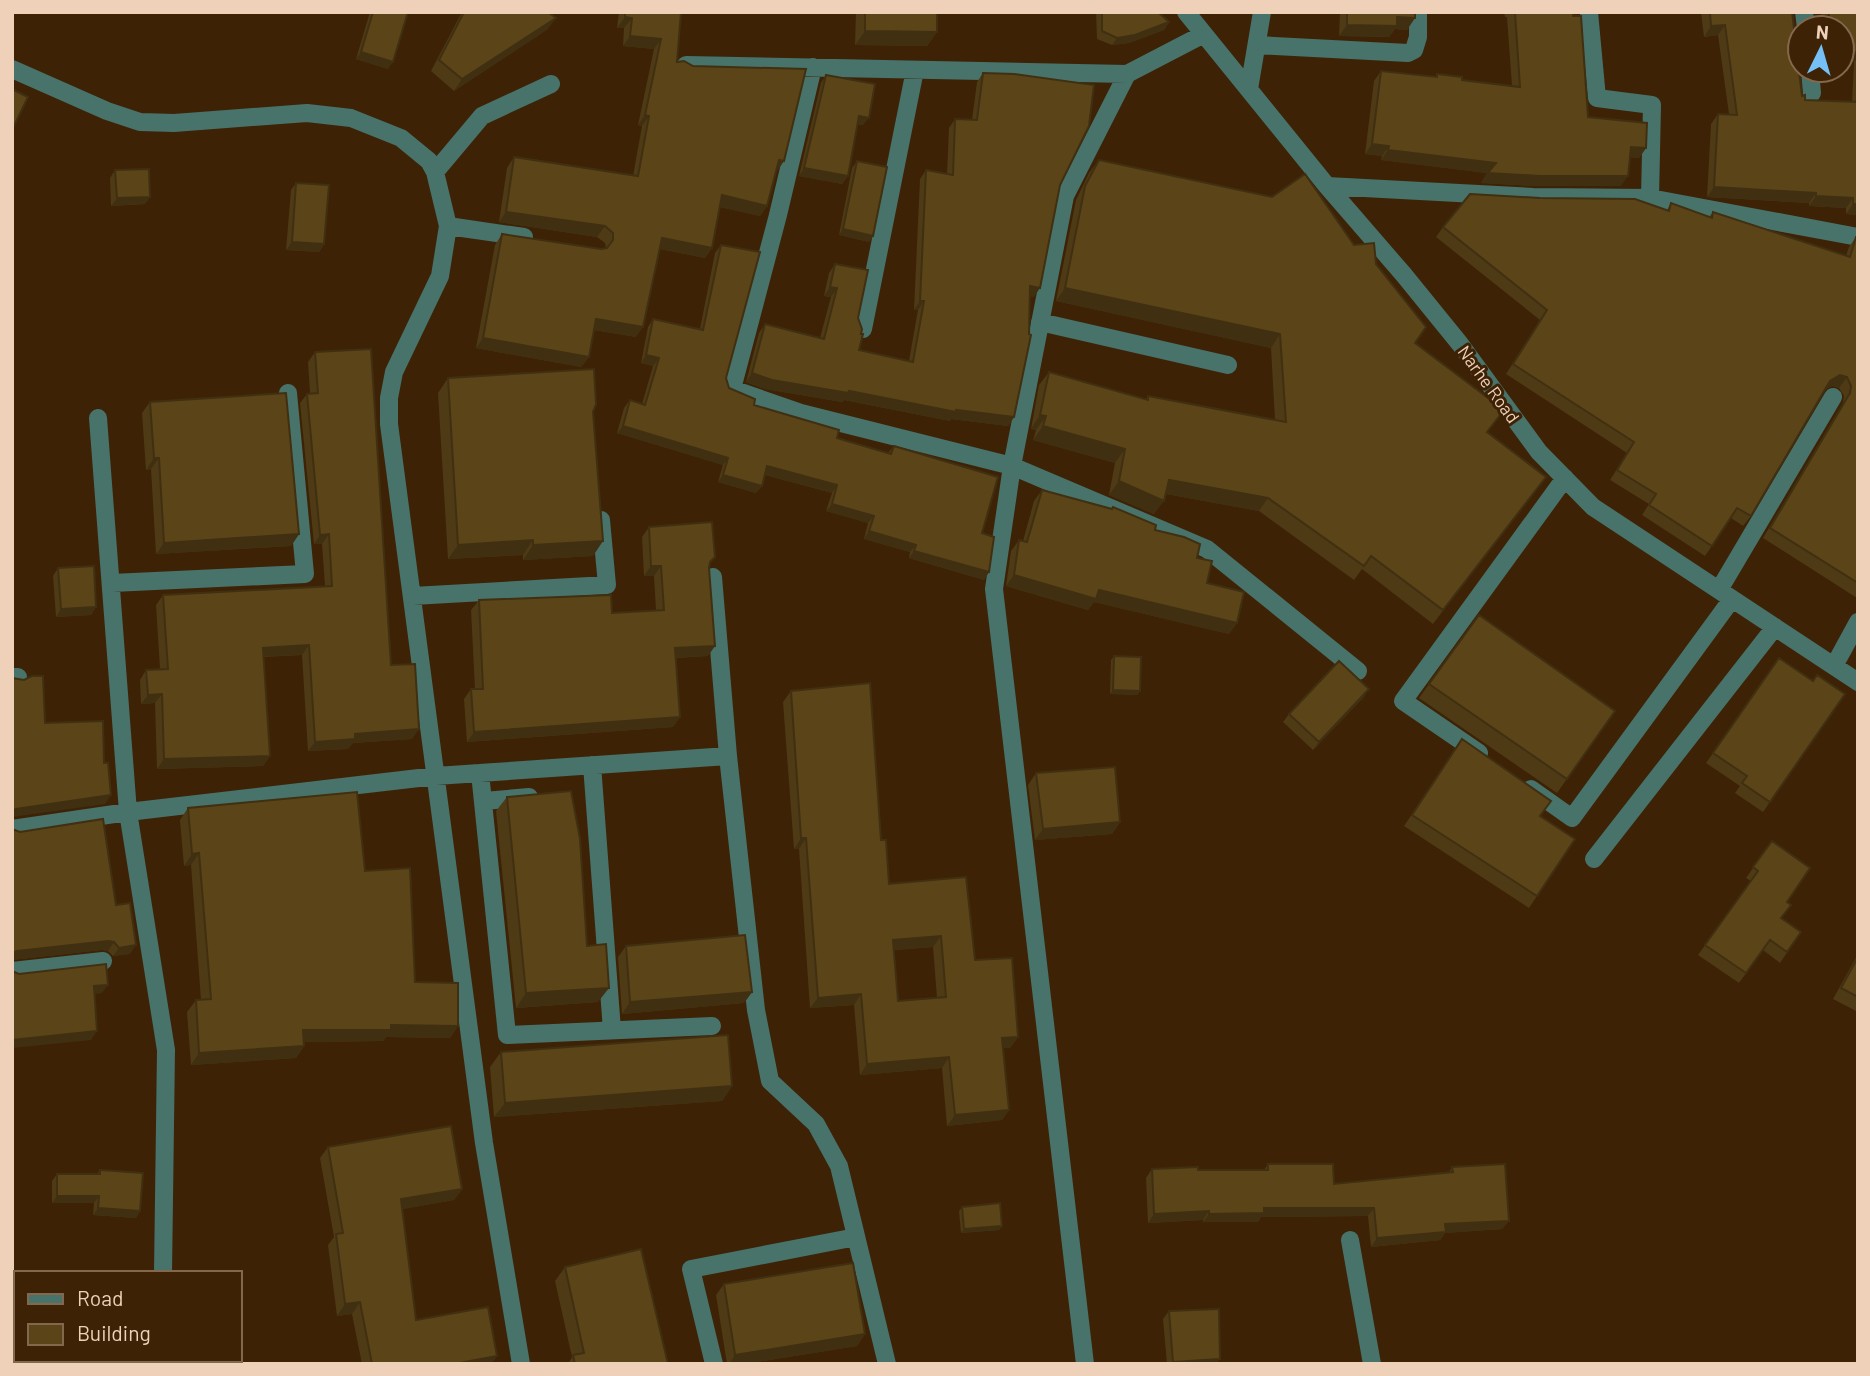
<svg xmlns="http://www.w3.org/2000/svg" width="1870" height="1376" font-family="Barlow,sans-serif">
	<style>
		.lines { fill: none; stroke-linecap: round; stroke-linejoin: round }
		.minor { stroke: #47736b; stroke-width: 18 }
		.wall { fill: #4e3a15; fill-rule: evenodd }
		.shaded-wall { fill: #403011 }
		.building { fill: #5b4418; stroke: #403011; stroke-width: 2; fill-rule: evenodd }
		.labels { text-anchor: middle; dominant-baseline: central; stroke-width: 6; stroke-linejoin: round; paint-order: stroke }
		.street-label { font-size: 18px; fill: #efd0b8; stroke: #3d2206 }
	</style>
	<rect width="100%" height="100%" fill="#3d2206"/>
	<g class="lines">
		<!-- minor -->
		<path class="minor" d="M1186,12L1327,186L1404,275L1460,344L1539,452L1593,507L1858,682
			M1589,12L1597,98L1652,105L1650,198
			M1804,12L1806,28
			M1257,45L1408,53L1414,50L1418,37V12
			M686,65L1127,74
			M813,67L778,215L732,389L801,413L1012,466L1207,549L1358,671
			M12,69L107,111L140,122L174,123L307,113L351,118L401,138L429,161L435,172L448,226L440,276L394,372L389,398V424L484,1143L521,1364
			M1810,70L1812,93
			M1249,89L1262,12
			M435,172L482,116L551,84
			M1327,186L1533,197L1650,198L1858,237
			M448,226L524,237
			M1040,322L1228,365
			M863,329L915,70
			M98,418L128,812L166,1050L163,1273
			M713,577L728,756
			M112,583L305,574L288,393
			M1719,590L1833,397
			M413,596L607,585L601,520
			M1834,666L1858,622
			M12,677H18
			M1479,753L1403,701L1565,478
			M592,765L612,1030
			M480,773L507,1035L712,1026
			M1531,789L1572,818L1732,599
			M484,801L529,797
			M12,829L128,812L436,776L728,756L756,1010L770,1081L816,1124L839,1166L887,1364
			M1594,859L1775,627
			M12,971L103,961
			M1350,1240L1372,1364
			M12,1286H16
			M162,1362V1360
			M714,1364L691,1269L856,1237
			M1085,1364L994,589L1012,466L1065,196L1127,74L1204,34"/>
	</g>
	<!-- wall -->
	<path class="wall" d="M370,12H408L388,69L356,59Z
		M462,12H548V29L454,91L431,71Z
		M619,12H681L677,62L784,161L776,171L767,206L760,216L720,207L712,248L705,258L660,249L636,337L594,330L589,357L581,367L476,348L495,245L502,234L601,249L606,248L605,243L597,237L499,222L507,168L514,157L633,176L642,126L638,125L654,49L623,46L624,28H617Z
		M856,12H937V32L927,46L855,45Z
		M1096,12H1158L1169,22L1164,30L1129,43L1112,45L1097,39Z
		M1340,12H1415L1407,30L1395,29L1389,37L1339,36Z
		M1504,12H1573L1588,117L1646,148L1639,158L1630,157L1621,186H1533L1481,183L1487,173L1381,160L1382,156L1365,154L1374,81L1381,71L1435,77L1437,74L1462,80L1512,86L1507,17H1505Z
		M1701,12H1792L1802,96L1805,100L1852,102L1854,62L1842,64V28H1822L1821,12H1858V215L1846,214V208L1809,206V203L1707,197L1711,124L1718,114H1729L1718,35L1704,37Z
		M983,73L1060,185L1034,297L1030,296L1014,417L1008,426L951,419L950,421L844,400L842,402L765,389L746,382L759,333L765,324L820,338L831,297L824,296L829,273L835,264L858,318L859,350L909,361L918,310H914L920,179L926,170L947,174L949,128L955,119L972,120L977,82Z
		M826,75L863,125L857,124L848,176L842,184L799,176L821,83Z
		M1099,160L1354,245L1376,264L1415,343L1487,433L1536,490L1433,624L1362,569L1354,580L1259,511L1166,494L1154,514L1109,495L1115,463L1033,440L1036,430L1031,429L1039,385L1049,372L1146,399L1148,396L1275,420L1271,348L1056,301L1076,200L1089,173Z
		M857,161L873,236L869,242L839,235L852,168Z
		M115,170L150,197L145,204L111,206L110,178Z
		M296,183L324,244L319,252L286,250L291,190Z
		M1671,203L1709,217L1713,212L1846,256L1849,247L1856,237H1858L1857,598L1763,538L1843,403L1844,396L1839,388L1832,386L1825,390L1751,516L1743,526L1731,518L1705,556L1642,515L1649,504L1610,480L1627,453L1506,374L1540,320L1436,237L1443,227L1667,210Z
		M721,245L726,378L729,388L754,405L837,438L888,453L894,446L982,533L989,572L984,580L909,558L910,552L864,539L868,523L826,511L832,493L765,475L762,486L756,493L718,482L723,465L617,433L624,408L630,400L642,404L653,366L641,363L648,327L653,319L700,329L715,253Z
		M315,352L391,665L412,739L353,743L348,749L308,751L302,655L263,657L270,756L263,766L157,769L155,703L141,704L140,680L146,670L160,669L156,605L163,595L325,586L322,544H314L300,403L307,394L310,393L308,362Z
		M448,378L593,412V556L523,560V555L448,559L438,393Z
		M150,402L299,534L291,546L156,554L151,469L146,470L142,413Z
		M1042,490L1111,509L1113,507L1155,530L1197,558L1207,583L1237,623L1229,634L1094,602L1088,610L1006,586L1011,551L1019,540L1023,541L1034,501Z
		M649,527L715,557L709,565V568L708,656L676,658L680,717L673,727L467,742L464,699L471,689H475L471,610L479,600L612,613L656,610L654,576H644L642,537Z
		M58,568L96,607L91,615L56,617L53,576Z
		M1479,615L1615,711L1557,793L1419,698Z
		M1114,656L1140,691L1137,695L1110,694L1111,660Z
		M1779,658L1813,681L1845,694L1763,812L1735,793L1740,786L1706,763Z
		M791,691L881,840L889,884L975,960L1018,1037L1010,1048H1003L1009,1110L1002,1120L947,1126L942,1068L860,1075L854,1005L810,1008L799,849H794L783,702ZM933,947L937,998L898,1001L894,950Z
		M1364,697L1313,750L1283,722L1289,714Z
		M1462,739L1540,816L1575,839L1529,908L1404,826Z
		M1036,773L1120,822L1112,834L1035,840L1028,785Z
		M507,797L598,1002L516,1008L496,811Z
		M188,808L365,871L415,982L458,1026L450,1038L386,1037L383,1041L304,1042V1046L296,1058L191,1065L187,1012L196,1000H201L191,865L184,866L180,820Z
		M12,829L116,905L130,954L113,956L108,951L102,950L12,960Z
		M1772,841L1787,902L1781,918L1801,932L1780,963L1763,950L1739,983L1698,955L1751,881L1746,878Z
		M626,946L752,992L744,1003L622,1014L618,957Z
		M1858,954V1012L1833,999Z
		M501,1052L732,1086L722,1101L494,1117L490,1067Z
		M328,1147L462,1189L454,1200L402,1209L416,1320L497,1356L491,1364H362L352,1314L337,1316L328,1245L334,1237L320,1158Z
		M1268,1164L1334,1184L1449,1172L1452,1167L1509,1221L1502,1229L1445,1233L1440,1240L1371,1247L1368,1216L1261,1217L1258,1222H1203V1220L1148,1223L1146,1178L1152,1169L1198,1170H1264Z
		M100,1170L140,1211L136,1218L93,1215L94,1203H52V1181L57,1174H97Z
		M962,1207L1002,1226L999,1230L961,1233L959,1211Z
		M565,1267L668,1364H568L572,1357L555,1281Z
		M724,1284L865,1334L857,1346L744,1364H727L716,1295Z
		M1169,1311L1220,1359L1216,1364H1167L1163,1319Z"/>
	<!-- shaded-wall -->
	<path class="shaded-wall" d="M625,17L632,18L624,28H617Z
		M1397,17L1415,18L1407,30L1395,29L1389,37L1339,36L1347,25Z
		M556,18L548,29L454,91L462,79Z
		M1169,22L1164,30L1129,43L1112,45L1117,38Z
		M1725,25L1718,35L1704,37L1711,26Z
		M865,31L937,32L927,46L855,45Z
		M630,36L661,39L654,49L623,46Z
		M361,52L393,62L388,69L356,59Z
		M1858,52V57L1854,62L1842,64V54Z
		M645,115L649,116L642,126L638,125Z
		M859,116L869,118L863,125L854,124Z
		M1372,144L1389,146L1382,156L1365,154Z
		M1631,147L1646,148L1639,158L1624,157Z
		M1388,150L1628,176L1621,186H1533L1481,183L1487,173L1381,160Z
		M779,160L784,161L777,171L771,170Z
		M804,168L848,176L842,184L799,176Z
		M1714,187L1816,193L1809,203L1707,197Z
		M722,195L767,206L760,216L715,206Z
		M1816,196L1853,198L1846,208L1809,206Z
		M150,197L145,204L111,206L117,198Z
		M1853,204H1858V215L1846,214Z
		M506,212L605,226L597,237L499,222Z
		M843,229L873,236L869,242L839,235Z
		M662,238L712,248L705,258L655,248Z
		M292,242L324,244L319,252L286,250Z
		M1030,286L1040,288L1034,297L1024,295Z
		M830,287L837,288L831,297L824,296Z
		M1065,288L1280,334L1271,348L1056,301Z
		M920,301H924L918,310H914Z
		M596,319L643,327L636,337L588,329Z
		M483,338L589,357L581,367L476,348Z
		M646,355L659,358L653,366L641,363Z
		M752,373L956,410L1014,417L1008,426L951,419L950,421L844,400L842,402L765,389L746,382Z
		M1840,375L1847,377L1839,388L1832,386L1823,391L1830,381Z
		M1040,415L1046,416L1036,430L1031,429Z
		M623,426L728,458L723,465L617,433Z
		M1043,426L1125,449L1115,463L1033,440Z
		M154,458H159L151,469L146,470Z
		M767,466L837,485L832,493L762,474Z
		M723,475L762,486L756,493L718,482Z
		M1546,477L1536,490L1433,624L1443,610Z
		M1169,480L1268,498L1259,511L1160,493Z
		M1119,481L1164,501L1154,514L1109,495Z
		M832,504L874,516L868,523L826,511Z
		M869,531L916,545L910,552L864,539Z
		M299,534L291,546L156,554L164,543Z
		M329,534L322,544H314L320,535Z
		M533,540L523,555L448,559L458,545Z
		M603,541L593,556L523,560L533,545Z
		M914,551L989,572L984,580L909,558Z
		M651,566H661L654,576H644Z
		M1014,575L1099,590L1237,623L1229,634L1094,602L1088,610L1006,586Z
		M96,607L91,615L56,617L61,609Z
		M309,645L302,655L256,657L263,648Z
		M715,646L708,656L668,658L675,648Z
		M1369,689L1364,697L1313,750L1319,742Z
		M1113,690L1140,691L1137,695L1110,694Z
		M162,694L155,703L141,704L148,695Z
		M680,717L673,727L467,742L474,732Z
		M419,729L412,739L353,743L348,749L308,751L315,742L355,734Z
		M270,756L263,766L157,769L164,759Z
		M111,795L105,804L12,817V811L16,809Z
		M1120,822L1112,834L1035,840L1043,829Z
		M801,838H806L799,849H794Z
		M199,853L191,865L184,866L192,854Z
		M941,936L933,947L886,951L893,940Z
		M108,941L114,942L108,951L102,950L12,960V953L17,951Z
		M136,945L130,954L113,956L119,948Z
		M108,985L102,993L88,995L94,986Z
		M609,988L598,1002L516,1008L526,993Z
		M752,992L744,1003L622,1014L630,1002Z
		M861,994L854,1005L810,1008L818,998Z
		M391,1025L458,1026L450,1038L386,1037L383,1041L295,1042L303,1030Z
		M97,1031L91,1040L12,1048V1040Z
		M1018,1037L1010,1048L995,1049L1002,1038Z
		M304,1046L296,1058L191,1065L199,1053Z
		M949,1057L942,1068L860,1075L867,1064Z
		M732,1086L722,1101L494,1117L505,1103Z
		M1009,1110L1002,1120L947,1126L955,1115Z
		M462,1189L454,1200L393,1211L401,1199Z
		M57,1196H99L94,1203H52Z
		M98,1208L140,1211L136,1218L93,1215Z
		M1264,1208H1374L1368,1216L1261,1217L1258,1222H1203L1209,1214Z
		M1209,1211L1203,1220L1148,1223L1154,1214Z
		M1509,1221L1502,1229L1445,1233L1440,1240L1371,1247L1377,1238L1445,1224Z
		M1002,1226L999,1230L961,1233L964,1229Z
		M360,1302L352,1314L337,1316L345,1304Z
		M865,1334L857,1346L744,1364H729L735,1355Z
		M16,1352V1360H12V1353Z
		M497,1356L491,1364H454Z
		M1220,1359L1216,1364H1172L1173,1362Z"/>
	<!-- building -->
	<path class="building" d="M373,12H408L393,62L361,52Z
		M464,12H548L556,18L462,79L439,60Z
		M625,12H681L677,62L684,61L693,66L806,69L784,161L779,160L767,206L722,195L712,248L662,238L643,327L596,319L589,357L483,338L502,234L601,249L607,248L613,240V233L605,226L506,212L514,157L638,176L649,116L645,115L661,39L630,36L632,18L625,17Z
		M865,12H937V32L865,31Z
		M1102,12H1158L1169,22L1135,35L1117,38L1102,31Z
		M1347,12H1415V18L1397,17V26L1347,25Z
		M1515,12H1573V16H1581L1588,117L1647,123L1646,148L1631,147L1628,176H1540L1488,173L1496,163L1388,150L1389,146L1372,144L1381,71L1437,77V74L1462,77V80L1520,87Z
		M1710,12H1792L1802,96L1805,95V100L1858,102V204H1853V198L1816,196V193L1714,187L1718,114L1737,115L1725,25L1711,26Z
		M1829,12H1858V52L1842,54V28H1829Z
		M983,73L1014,74L1094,85L1089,126L1060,185L1040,288L1030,286L1029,334L1031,335L1014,417L956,410V412L849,391L848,393L772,380L752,373L765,324L824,339L837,288L830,287L835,264L868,270L858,318L862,329L861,334H863L859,350L913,362L924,301H920L926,170L953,175L955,119L977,120Z
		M826,75L875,84L869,118L859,116L848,176L804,168Z
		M12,89L28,97L12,130Z
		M1099,160L1272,197L1305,174L1354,245L1374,243L1376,264L1426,327L1415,343L1504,410L1487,432L1546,477L1443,610L1371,556L1364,566L1268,498L1169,480L1164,501L1119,481L1125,449L1043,426L1046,416L1040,415L1049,372L1148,400V396L1286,422L1280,334L1065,288L1085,186Z
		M857,161L887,167L873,236L843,229Z
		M149,169L150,197L117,198L115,170Z
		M296,183L329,185L324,244L292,242Z
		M1470,194L1540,198L1635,199L1669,211L1671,203L1712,218L1713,212L1850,257L1856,237H1858V583L1770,528L1850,393L1851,386L1847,377L1840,375L1830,381L1751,516L1737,508L1712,546L1649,505L1656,494L1617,470L1634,442L1513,364L1547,310L1443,227Z
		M721,245L760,252L726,378L729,388L755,399L754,405L839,430L837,438L891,454L894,446L998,477L982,533L994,537L989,572L914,551L916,545L869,531L874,516L832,504L837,485L767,466L762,486L723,475L728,458L623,426L630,400L645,405L659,358L646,355L653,319L703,330Z
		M371,349L391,665L415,664L419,729L355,734V739L315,742L309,645L263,648L270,756L164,759L162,694L148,695L146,670L168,669L163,595L332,586L329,534L320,535L307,394L318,393L315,352Z
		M594,369L596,404L593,412L603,541L533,545V540L458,545L448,378Z
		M286,393L299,534L164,543L159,458H154L150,402Z
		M1042,490L1112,509L1113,507L1156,525L1155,530L1184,537L1200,544L1197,558L1212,561L1207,583L1244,592L1237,623L1099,590L1096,599L1014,575L1019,540L1027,542Z
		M712,522L715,557L710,562L709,568L715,646L675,648L680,717L474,732L471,689H483L479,600L611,595L612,613L664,610L661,566H651L649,527Z
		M94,566L96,607L61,609L58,568Z
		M1479,615L1615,711L1567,779L1429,684Z
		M1114,656L1141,657L1140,691L1113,690Z
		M1779,658L1813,681L1817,675L1845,694L1770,802L1742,783L1747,776L1713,753Z
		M1339,661L1369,689L1319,742L1289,714Z
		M32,676H43L45,723L103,721L104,763H108L111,795L16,809L12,811V678L24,680Z
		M870,683L881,840H886L889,884L966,877L975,960L1012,958L1018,1037L1002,1038L1009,1110L955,1115L949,1057L867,1064L861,994L818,998L806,838H801L791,691ZM941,936L946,997L898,1001L893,940Z
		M1462,739L1551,801L1540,816L1575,839L1537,896L1412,815Z
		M1115,767L1120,822L1043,829L1036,773Z
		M571,791L580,839L587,946L606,944L609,988L526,993L507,797Z
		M357,792L365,871L410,868L415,982L458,983V1026L391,1025V1030H303L304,1046L199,1053L196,1000L211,999L199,853L192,854L188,808Z
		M103,819L116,905L130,903L136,945L119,948L114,942L108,941L17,951L12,953V829L20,832Z
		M1772,841L1810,868L1787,902L1791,905L1781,918L1801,932L1787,952L1770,940L1746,973L1705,945L1758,871L1753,867Z
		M745,935L752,992L630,1002L626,946Z
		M1858,957V997L1841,988Z
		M106,964L108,985L94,986L97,1031L12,1040V971L19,974Z
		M728,1035L732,1086L505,1103L501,1052Z
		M451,1126L462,1189L401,1199L416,1320L488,1307L497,1356L454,1364H372L360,1302L345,1304L336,1234L343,1233L328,1147Z
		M1268,1164H1333L1334,1184L1453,1172L1452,1167L1505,1164L1509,1221L1445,1224L1446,1232L1377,1238L1374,1208H1264V1213L1209,1214V1211L1154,1214L1152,1169L1198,1167V1170H1268Z
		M100,1170L143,1173L140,1211L98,1208L99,1196H57V1174H100Z
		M1000,1203L1002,1226L964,1229L962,1207Z
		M641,1249L668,1364H575L573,1355L584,1353L565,1267Z
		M853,1263L865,1334L735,1355L724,1284Z
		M12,1295H16V1352L12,1353Z
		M1219,1309L1220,1359L1173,1362L1169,1311Z"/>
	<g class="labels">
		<!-- street labels -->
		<g class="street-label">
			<text transform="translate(1489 384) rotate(54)">Narhe Road</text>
		</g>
	</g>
	<!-- border -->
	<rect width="1870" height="1376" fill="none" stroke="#efd0b8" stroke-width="28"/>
	<!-- legend -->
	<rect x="14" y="1271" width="228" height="91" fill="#3d2206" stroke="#84684d" stroke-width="2"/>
	<rect x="28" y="1294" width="35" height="10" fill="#47736b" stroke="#84684d" stroke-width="2"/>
	<text x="77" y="1306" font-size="21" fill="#efd0b8">Road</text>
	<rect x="28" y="1324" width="35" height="21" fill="#5b4418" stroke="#84684d" stroke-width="2"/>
	<text x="77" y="1341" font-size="21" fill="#efd0b8">Building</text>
	<!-- north arrow -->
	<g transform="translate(1821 49) rotate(5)"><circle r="33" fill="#3d2206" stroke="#84684d" stroke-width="2"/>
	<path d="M0-5L12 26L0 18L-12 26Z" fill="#75c0f6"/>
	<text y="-10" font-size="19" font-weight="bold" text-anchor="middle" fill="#efd0b8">N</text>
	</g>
</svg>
